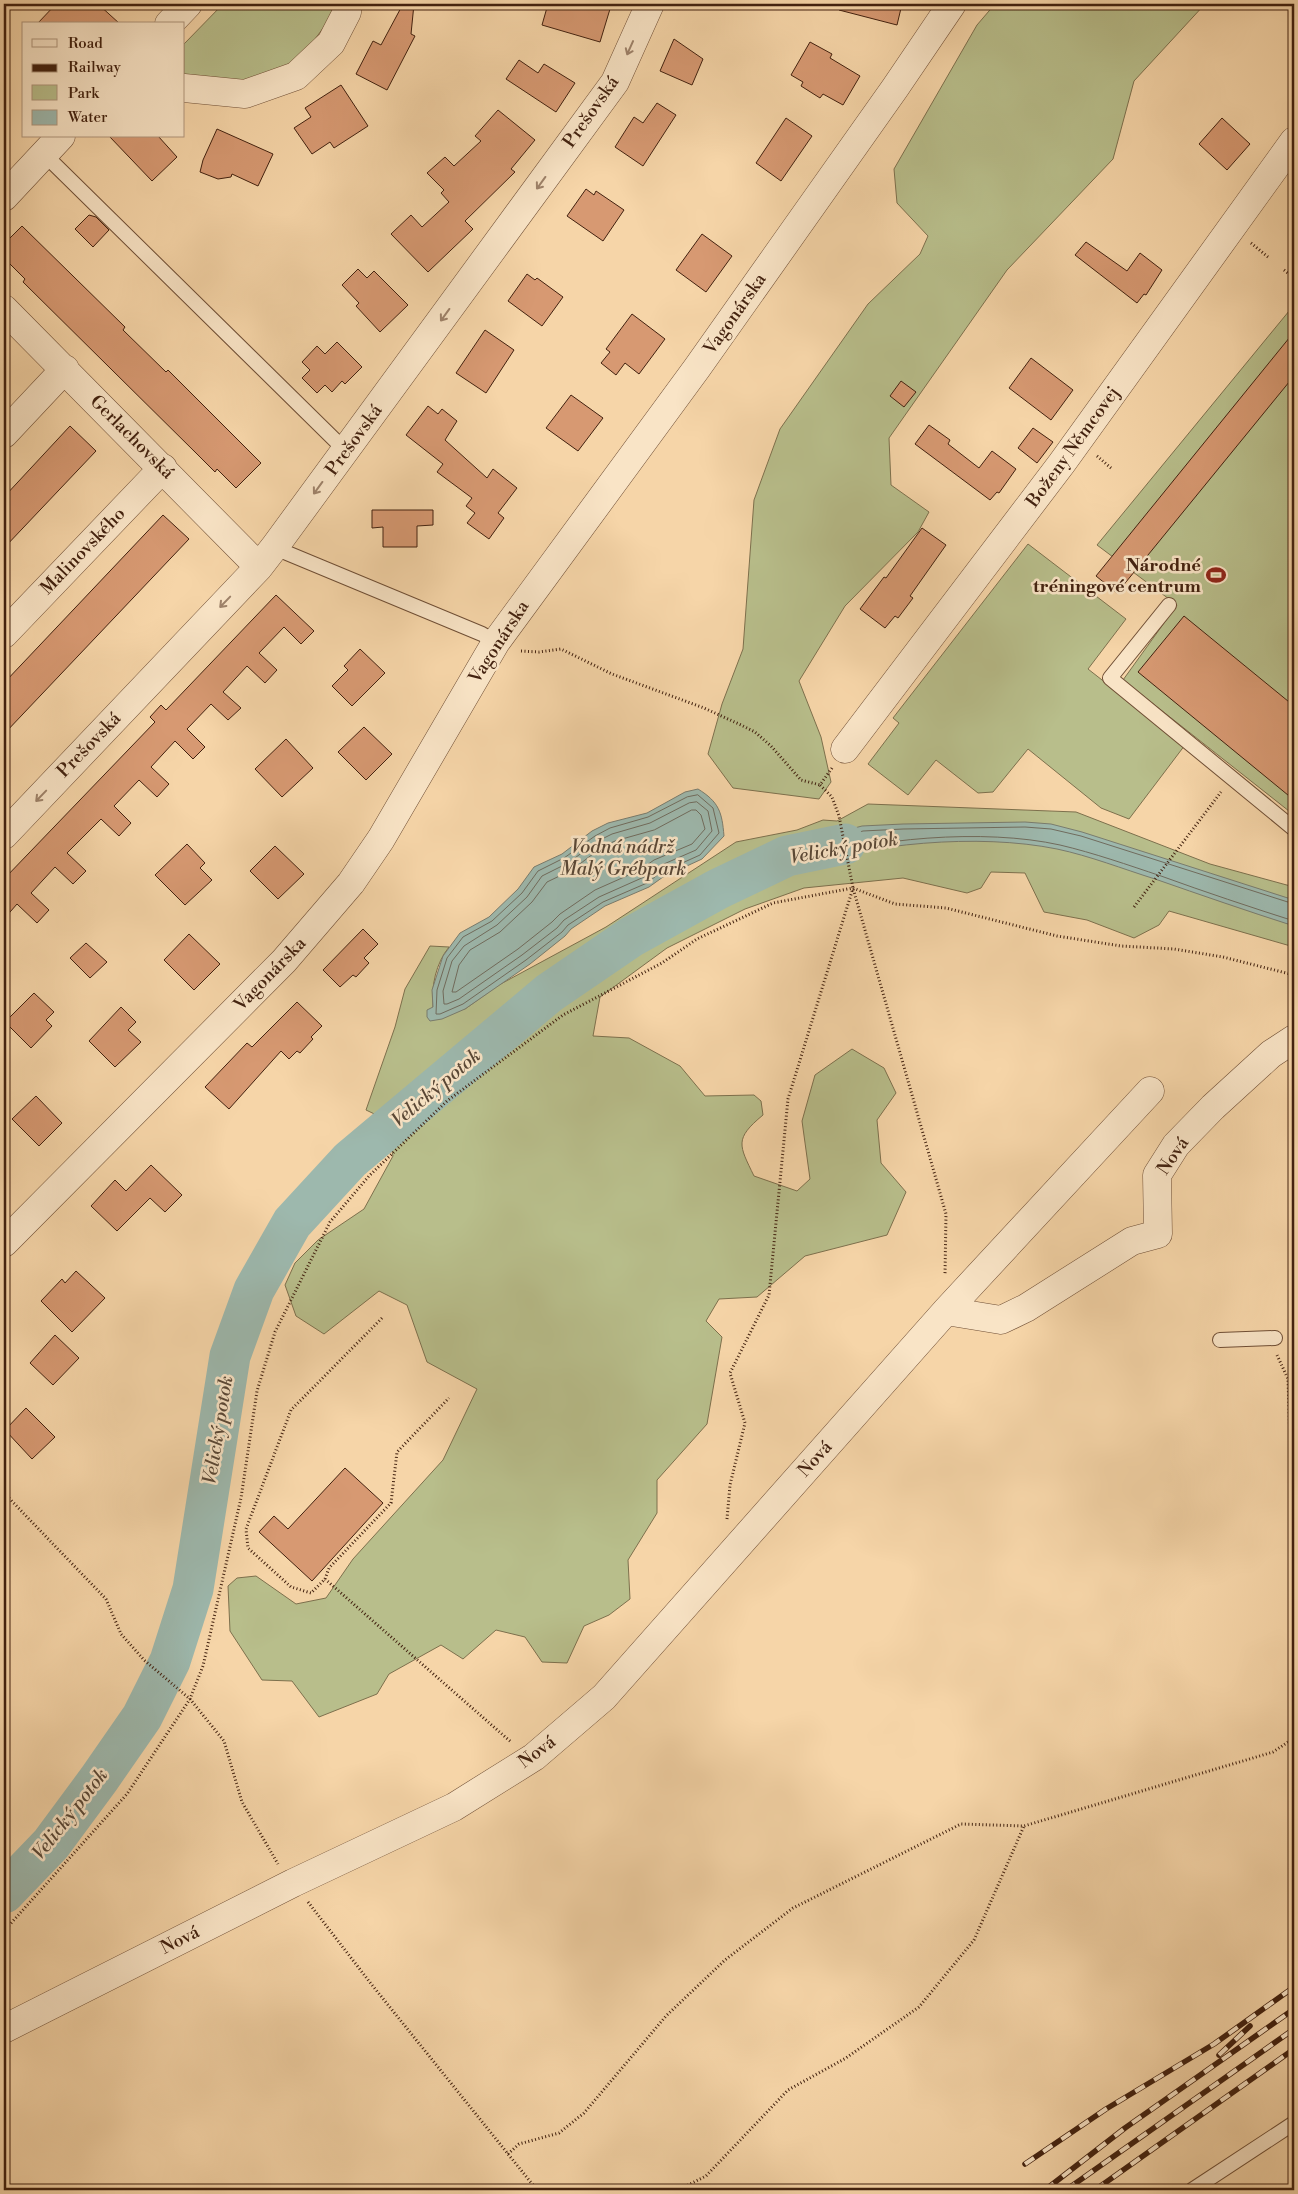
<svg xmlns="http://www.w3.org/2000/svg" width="1298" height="2194" font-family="'Libre Bodoni',serif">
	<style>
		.green { fill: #b8be8b; stroke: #7d704d }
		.water { fill: #9db8ad; stroke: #797c6e }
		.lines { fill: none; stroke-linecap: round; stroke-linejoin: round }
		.shore { stroke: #706c5e; stroke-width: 1 }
		.river { stroke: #9db8ad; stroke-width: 41 }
		.building { fill: #d79972; stroke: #42210f }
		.lane-casing { stroke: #6f4e35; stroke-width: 16 }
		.street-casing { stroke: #6f4e35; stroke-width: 29 }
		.path { stroke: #42210f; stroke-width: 3; stroke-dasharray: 1 2.5; stroke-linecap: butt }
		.lane { stroke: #f9e4c6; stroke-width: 14 }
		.street { stroke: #f9e4c6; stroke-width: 28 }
		.rail-casing { stroke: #42210f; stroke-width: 5.5 }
		.rail { stroke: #f9e4c6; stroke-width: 4; stroke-dasharray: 11; stroke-linecap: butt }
		.oneway { stroke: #9e826a }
		.labels { text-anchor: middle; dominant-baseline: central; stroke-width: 5; stroke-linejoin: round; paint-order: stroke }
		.street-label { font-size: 18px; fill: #42210f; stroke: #f9e4c6 }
		.poi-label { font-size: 18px; font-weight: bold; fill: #42210f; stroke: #f9e4c6; text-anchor: end }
		.water-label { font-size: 19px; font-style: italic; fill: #594736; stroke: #f9e4c6 }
	</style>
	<rect width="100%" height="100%" fill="#f6d5a8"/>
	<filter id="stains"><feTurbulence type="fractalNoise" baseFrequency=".004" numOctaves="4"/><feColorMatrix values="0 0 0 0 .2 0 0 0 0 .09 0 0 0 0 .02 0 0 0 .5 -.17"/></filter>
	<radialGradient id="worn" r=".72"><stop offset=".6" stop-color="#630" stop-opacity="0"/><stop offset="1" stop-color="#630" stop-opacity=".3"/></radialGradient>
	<!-- green -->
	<path class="green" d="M223,4H334L329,20L299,61L243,87L184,79V44Z
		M995,4H1205L1134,81L1113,159L1007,270L889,438L891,485L929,512L918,532L845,606L799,681L821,737L831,782L819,799L733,788L708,754L722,704L743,649L754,500L780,429L868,304L920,254L928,236L897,203L894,169L977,25Z
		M1294,305V815L1123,680L1177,605L1097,545Z
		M1028,544L1126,619L1088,669L1185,745L1129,819L1101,808L1028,749L993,792L978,793L936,760L908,795L868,764L899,723L893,718Z
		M868,804L1076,812L1210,864L1294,887V947L1169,911L1159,925L1134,938L1087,920L1044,912L1025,873L991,872L981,888L967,893L903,878L804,888L745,909L667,948L600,997L593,1036L629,1038L680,1066L705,1096L754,1095L761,1101L763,1115C734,1139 739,1145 754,1176L797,1191L810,1179L802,1121L815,1075L852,1049L884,1068L896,1093L877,1120L881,1163L906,1192L887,1235L805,1256L757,1297L719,1299L706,1321L722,1337L707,1424L657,1480V1513L628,1560L630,1599L609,1615L584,1626L567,1663L542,1662L525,1637L496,1630L463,1659L441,1645L389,1674L377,1694L319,1717L292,1681L262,1680L230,1631L228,1586L237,1578L256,1576L296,1604L326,1598L353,1559L443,1460L477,1389L427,1362L407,1305L379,1291L324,1334L296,1316L285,1285L295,1263L318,1240L364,1209L393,1156L385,1119L366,1110L395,1027L405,989L430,946L449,947C436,963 431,986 433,1007L465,1009L497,986L606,927L736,842L797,830L823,820L837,821Z"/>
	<!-- water -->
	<path class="water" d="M698,789C719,802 722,812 724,836L702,859L663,877L649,887L605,906L571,929L565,936L530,964L465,1009L442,1019L430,1021L427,1017V1010L433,1007L432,990L443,956L460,933L489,917L518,889L534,867L562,854L592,831L608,823L647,813L685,792Z
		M1025,822L1051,824L1082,832L1294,900V926C1247,911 1201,895 1155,879C1123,869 1090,856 1057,849C978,833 869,843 792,869L786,850L832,834L862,826L903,824Z"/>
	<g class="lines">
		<!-- shore -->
		<path class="shore" d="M698,795L713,808L719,833L700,855L660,873L647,883L603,902L568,925L562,932L526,960L463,1004L440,1014H436L437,990L447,958L463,937L492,921L522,893L538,871L564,858L595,836L610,828L648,817L687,797Z
			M697,802L708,811L712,831L696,850L657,867L644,877L599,897L564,920L557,928L522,955L459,999L447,1004H444L443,991L452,961L464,946L497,925L527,897L542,876L568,863L598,841L612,834L650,823L689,803Z
			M692,810H696L701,815L705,829L692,844L654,860L640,870L595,890L560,914L552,922L518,949L456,992H452L459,965L470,950L500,932L532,902L547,882L572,870L602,847L615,841L654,830Z
			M1294,904L1081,836L1051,829L1025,827L903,829L863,831L834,839L793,855L798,862C871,838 984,828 1060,845C1094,853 1128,865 1161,876C1205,892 1250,907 1294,921"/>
		<!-- river -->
		<path class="river" d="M4,1893L51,1844L99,1779L142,1717L170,1661L193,1589L230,1356L254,1290L292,1223L350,1160L549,993L631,937L718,889L787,856L845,844"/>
	</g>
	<!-- building -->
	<path class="building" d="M56,4H98L120,24H37Z
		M403,4H414L411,34L415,36L387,90L356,74L373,41L381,45Z
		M548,4H592L610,9L600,42L542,25Z
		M840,4H902L897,25L839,10Z
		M674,39L703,59L692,85L660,71Z
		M810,42L832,54L830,58L860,76L843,105L823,94L820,98L801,86L803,82L791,75Z
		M519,60L538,73L544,64L575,83L556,112L506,79Z
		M341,85L368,126L334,148L330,142L312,154L294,128L311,117L305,108Z
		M657,103L676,115L643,166L615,147L634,117L643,123Z
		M498,110L535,140L511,169L515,172L465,221L473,229L428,272L391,234L411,215L422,227L449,202L441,193L444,190L427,173L445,157L454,166L481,141L475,136Z
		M786,118L812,136L781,181L756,163Z
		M1222,118L1250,144L1227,170L1199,144Z
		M217,129L273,154L258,186L232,174L231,177L218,179L200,172L203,160Z
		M109,136H158L177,157L152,181Z
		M586,189L594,195L596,191L624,210L603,241L567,216Z
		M89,215L96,217L109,230L93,247L75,229Z
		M22,226L125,327L123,330L166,372L168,370L261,463L236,488L217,469L215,472L197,454L23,282L25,279L4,258V244Z
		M702,234L732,256L706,292L676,270Z
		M1086,242L1127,271L1140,253L1162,270L1146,295L1144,294L1137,303L1075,255Z
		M358,269L367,278L374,271L408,305L380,332L356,306L359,303L342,285Z
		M527,274L535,280L537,278L563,297L542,326L508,301Z
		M632,314L665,339L639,374L625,363L616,375L601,363L610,352L606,349Z
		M485,330L514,350L486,393L456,373Z
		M1294,332V376L1117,593L1096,576Z
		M337,342L362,367L345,384L342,381L332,392L325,385L317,393L302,378L310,370L302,362L317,346L325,354Z
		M1031,358L1073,390L1051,420L1009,388Z
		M901,381L916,392L904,407L890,396Z
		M571,395L603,418L578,451L546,428Z
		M428,406L438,414L442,409L457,421L445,440L487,478L493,469L517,488L498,513L504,518L489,539L467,523L475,513L466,506L472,498L437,472L443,464L406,435Z
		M929,425L950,440L948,444L979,468L992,451L1016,469L999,493L997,492L990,500L915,444Z
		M70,426L96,451L4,548V497Z
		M1033,428L1053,442L1037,463L1018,448Z
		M372,510H433V525L417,526V547H383V527L372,528Z
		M163,515L189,539L4,734V683Z
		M922,528L946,545L910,596L913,598L898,618L895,616L885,628L860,609L884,577L886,578Z
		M276,595L314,631L301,644L284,627L259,653L277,670L265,683L247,666L223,692L241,708L228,720L211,704L187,729L205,747L193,759L175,741L151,767L169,784L157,797L139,780L114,806L131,823L119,836L101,819L67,853L86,871L73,884L55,867L31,893L49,910L37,923L17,904L4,919V879L155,722L150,717L161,705L166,710Z
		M1184,616L1294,706V800L1138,672Z
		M360,649L385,673L352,706L332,686L348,670L344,666Z
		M364,727L392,754L366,780L338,752Z
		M286,739L313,768L282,797L255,769Z
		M187,844L205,863L200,868L212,880L185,905L155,875Z
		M275,846L304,874L278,899L250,871Z
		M363,929L378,944L364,958L369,963L356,977L353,975L340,987L323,970Z
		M189,934L220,964L194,990L164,960Z
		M86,943L107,962L90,978L70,958Z
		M34,993L54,1012L46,1020L52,1026L31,1048L5,1022Z
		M297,1002L322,1026L311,1037L313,1039L300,1053L297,1051L289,1059L281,1051L229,1109L205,1087L247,1043L252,1047Z
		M121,1007L136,1022L128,1030L141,1042L115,1067L89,1041Z
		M36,1096L62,1123L39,1146L12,1119Z
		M151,1165L182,1195L165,1212L150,1198L117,1231L91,1206L115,1180L126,1191Z
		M76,1271L105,1298L72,1332L41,1301L62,1279L65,1283Z
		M55,1335L79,1358L53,1385L30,1363Z
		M26,1408L55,1437L32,1459L5,1430Z
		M345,1468L383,1503L312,1581L259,1532L274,1516L288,1529Z"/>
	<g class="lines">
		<defs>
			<path id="lane" d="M44,154L346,451
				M276,545L287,553L482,634L496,642
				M1169,605L1110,678L1294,829
				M1220,1340L1275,1338
				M1192,2190L1294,2123"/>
			<path id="street" d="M169,24L188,4
				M184,88L245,94L296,76L331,43L347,12L348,4
				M4,197L61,136
				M4,309L259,567
				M4,434L65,369
				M4,634L163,468
				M845,749L1062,463L1294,141
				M4,835L259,567L276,545L615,82L650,4
				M4,1243L284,961L351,883L381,839L496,642L697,368L895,88L952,4
				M946,1311L1001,1320L1026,1308L1132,1241L1158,1234L1157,1175L1176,1145L1213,1107L1271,1054L1294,1039
				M4,2029L293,1883L454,1807L534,1757L604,1697L946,1311L1150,1091"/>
		</defs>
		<!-- lane casing -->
		<use href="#lane" class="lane-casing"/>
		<!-- street casing -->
		<use href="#street" class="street-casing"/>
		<!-- path -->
		<path class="path" d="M4,227L9,222
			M1251,243L1268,257
			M1284,270L1294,278
			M1097,456L1111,468
			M521,651L539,652L561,649L612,674L704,708L741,725L755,732L771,746L801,780L820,785
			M832,768L820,785L832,797L839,816L853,888L946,1214L945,1275
			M1134,907L1221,792
			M382,1318L291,1410L246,1529L248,1548L291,1587L311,1593L325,1579L511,1742
			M1277,1355L1288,1379L1290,1442L1294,1450
			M4,1493L106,1599L121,1634L144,1660L190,1699L224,1741L242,1802L278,1864
			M727,1519L730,1485L745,1423L730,1373L769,1295L788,1099L853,888
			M325,1579L329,1568L391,1503L397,1452L449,1398
			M308,1902L372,1985L537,2190
			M4,1931L127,1794L190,1699L203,1666L241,1498L257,1391L275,1332L330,1222L369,1176L447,1101L563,1015L662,963L697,939L773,903L853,888L895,904L946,908L1057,936L1121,946L1174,949L1223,957L1294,975
			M508,2154L519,2144L559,2133L584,2113L666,2016L725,1960L793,1908L961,1824L1024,1826L1273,1752L1294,1738
			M678,2190L706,2176L788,2090L846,2058L919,2007L974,1940L1024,1826"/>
		<!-- lane -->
		<use href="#lane" class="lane"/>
		<!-- street -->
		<use href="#street" class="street"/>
		<defs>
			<path id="rail" d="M1219,2055L1250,2026
				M1025,2164L1106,2109L1214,2044L1294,1987
				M1045,2190L1125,2128L1294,2009
				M1066,2190L1294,2029
				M1095,2190L1294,2049"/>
		</defs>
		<!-- rail casing -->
		<use href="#rail" class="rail-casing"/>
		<!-- rail -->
		<use href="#rail" class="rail"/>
	</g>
	<!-- one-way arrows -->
	<defs><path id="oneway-shaft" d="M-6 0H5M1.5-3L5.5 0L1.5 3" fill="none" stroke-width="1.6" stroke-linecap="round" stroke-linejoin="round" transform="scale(1.25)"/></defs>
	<g class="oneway">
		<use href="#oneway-shaft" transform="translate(630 48) rotate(114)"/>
		<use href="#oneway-shaft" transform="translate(541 183) rotate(126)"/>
		<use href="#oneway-shaft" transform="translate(445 315) rotate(126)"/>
		<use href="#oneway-shaft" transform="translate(318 488) rotate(126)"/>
		<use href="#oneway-shaft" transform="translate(225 602) rotate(134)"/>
		<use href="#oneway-shaft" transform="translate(41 796) rotate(134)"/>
	</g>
	<!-- icons -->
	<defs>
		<symbol id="stadium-bare" viewBox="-9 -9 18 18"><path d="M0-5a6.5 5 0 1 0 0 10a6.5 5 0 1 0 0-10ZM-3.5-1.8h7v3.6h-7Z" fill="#8f2418" stroke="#f9e4c6" stroke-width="2.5" paint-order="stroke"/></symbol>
	</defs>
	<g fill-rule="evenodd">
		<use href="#stadium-bare" x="1202" y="561" width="28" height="28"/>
	</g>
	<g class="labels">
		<!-- street labels -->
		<g class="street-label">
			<text transform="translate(591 112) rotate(-55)">Prešovská</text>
			<text transform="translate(735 314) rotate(-55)">Vagonárska</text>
			<text transform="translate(132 437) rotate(45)">Gerlachovská</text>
			<text transform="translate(354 440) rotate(-54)">Prešovská</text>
			<text transform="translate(1073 447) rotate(-54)">Boženy Němcovej</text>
			<text transform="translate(83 551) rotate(-46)">Malinovského</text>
			<text transform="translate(499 642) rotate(-57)">Vagonárska</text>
			<text transform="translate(89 745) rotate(-46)">Prešovská</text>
			<text transform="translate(270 974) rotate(-46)">Vagonárska</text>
			<text transform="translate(1173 1156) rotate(-56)">Nová</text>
			<text transform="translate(815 1459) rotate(-48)">Nová</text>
			<text transform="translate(537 1752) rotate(-37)">Nová</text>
			<text transform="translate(180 1940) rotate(-27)">Nová</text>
		</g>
		<!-- poi labels -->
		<g class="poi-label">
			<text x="1201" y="565">Národné<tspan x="1201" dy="21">tréningové centrum</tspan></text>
		</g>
		<!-- water labels -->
		<g class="water-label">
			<text x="623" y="847">Vodná nádrž<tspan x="623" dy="22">Malý Grébpark</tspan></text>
			<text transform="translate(844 848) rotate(-10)">Velický potok</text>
			<text transform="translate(436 1088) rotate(-40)">Velický potok</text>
			<text transform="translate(218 1430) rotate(-81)">Velický potok</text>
			<text transform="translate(70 1814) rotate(-52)">Velický potok</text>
		</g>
	</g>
	<!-- margin -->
	<rect width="1298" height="2194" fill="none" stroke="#f6d5a8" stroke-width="20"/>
	<rect x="5" y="5" width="1288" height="2184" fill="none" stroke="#42210f" stroke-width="2.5"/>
	<rect x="10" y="10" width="1278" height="2174" fill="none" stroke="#42210f"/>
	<!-- legend -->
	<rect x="22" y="22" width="162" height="115" fill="#f9e4c6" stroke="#b0967d"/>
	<rect x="32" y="39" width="25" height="8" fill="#f9e4c6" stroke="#b0967d"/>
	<text x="68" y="48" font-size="15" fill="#42210f">Road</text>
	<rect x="32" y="64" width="25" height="8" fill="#42210f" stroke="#b0967d"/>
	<text x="68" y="72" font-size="15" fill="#42210f">Railway</text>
	<rect x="32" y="85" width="25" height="15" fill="#b8be8b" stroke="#b0967d"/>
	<text x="68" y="98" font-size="15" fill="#42210f">Park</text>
	<rect x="32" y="110" width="25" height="15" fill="#9db8ad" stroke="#b0967d"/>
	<text x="68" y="122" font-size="15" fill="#42210f">Water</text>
	<rect width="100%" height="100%" filter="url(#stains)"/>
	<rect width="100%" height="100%" fill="url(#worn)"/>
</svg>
